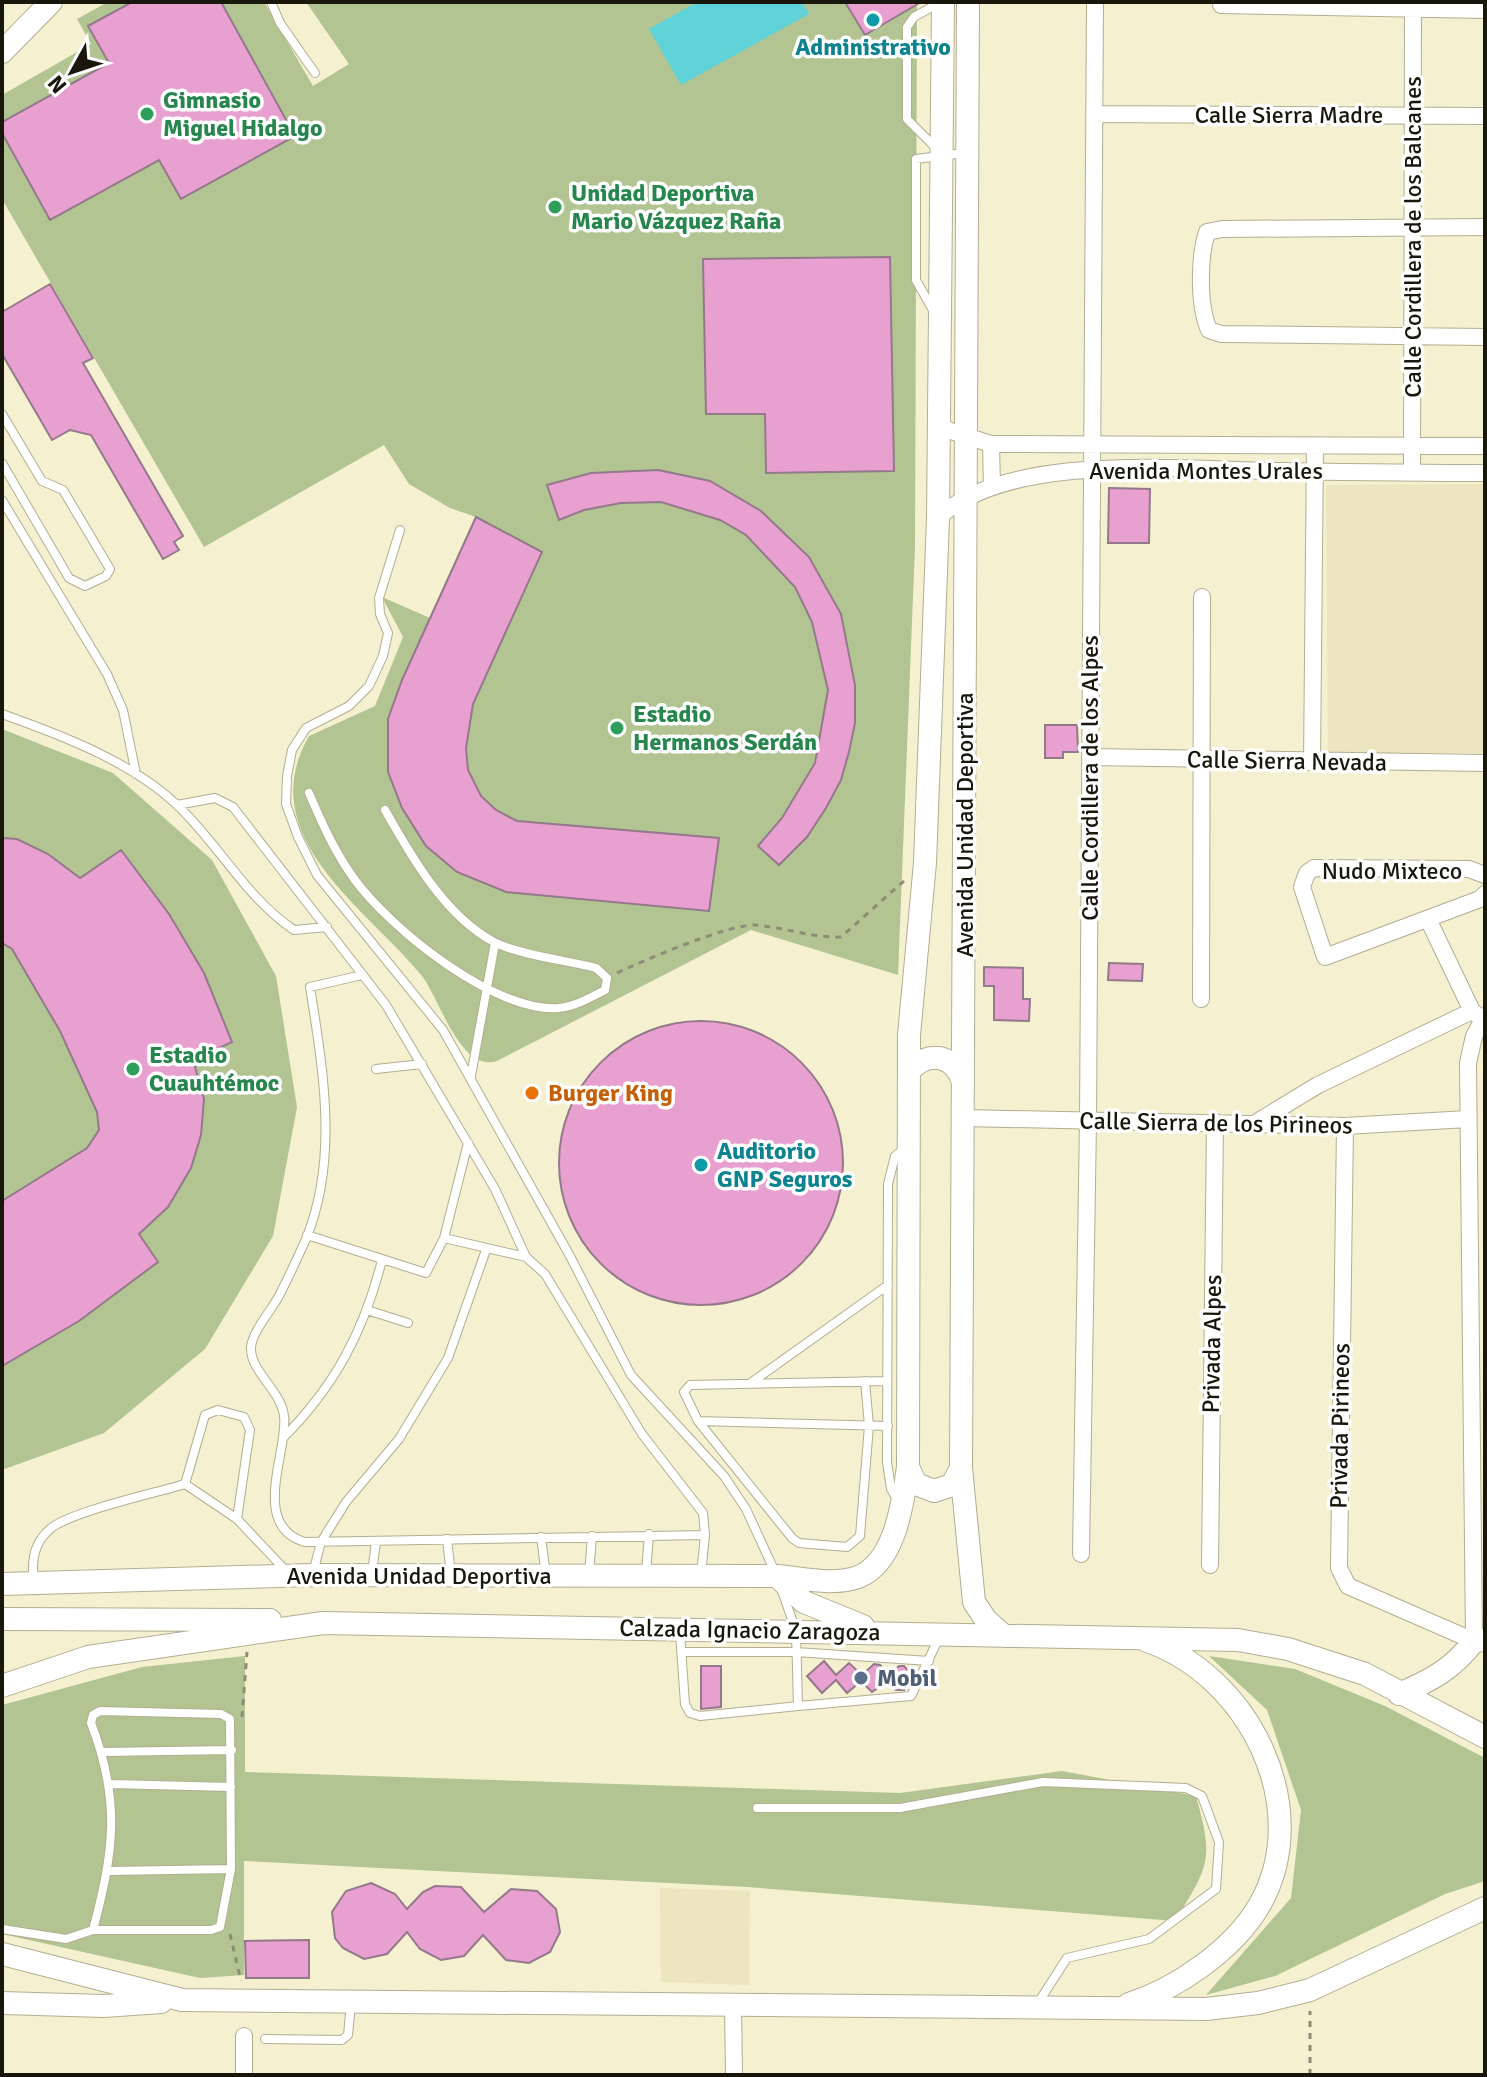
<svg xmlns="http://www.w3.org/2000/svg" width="1487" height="2077" font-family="Signika,sans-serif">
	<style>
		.built { fill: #ece5bf }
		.green { fill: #b2c492 }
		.water { fill: #5fd3d8 }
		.building { fill: #e8a0d0; stroke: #94798a; stroke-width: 2 }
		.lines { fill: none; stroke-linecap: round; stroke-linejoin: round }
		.lane-casing { stroke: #b3ae91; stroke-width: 10 }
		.street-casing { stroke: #b3ae91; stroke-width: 18 }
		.secondary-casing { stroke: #b3ae91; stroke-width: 24 }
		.path { stroke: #8f8c76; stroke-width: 3; stroke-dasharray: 6 6; stroke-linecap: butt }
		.lane { stroke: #fff; stroke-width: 8 }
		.street { stroke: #fff; stroke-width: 16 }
		.secondary { stroke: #fff; stroke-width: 22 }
		.culture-dot { fill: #0f9aa8; stroke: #fff; stroke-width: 3 }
		.leisure-dot { fill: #2e9e5b; stroke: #fff; stroke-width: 3 }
		.food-dot { fill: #e8710a; stroke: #fff; stroke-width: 3 }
		.service-dot { fill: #5c6f8a; stroke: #fff; stroke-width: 3 }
		.labels { text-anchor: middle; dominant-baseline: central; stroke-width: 7; stroke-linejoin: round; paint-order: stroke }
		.culture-label { font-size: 24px; font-weight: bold; fill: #0d838f; stroke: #fff }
		.leisure-label { font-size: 24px; font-weight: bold; fill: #27864d; stroke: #fff; text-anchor: start }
		.street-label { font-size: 24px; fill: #19170c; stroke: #fff }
		.food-label { font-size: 24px; font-weight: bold; fill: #c56008; stroke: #fff; text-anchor: start }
		.service-label { font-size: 24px; font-weight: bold; fill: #4e5e75; stroke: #fff; text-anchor: start }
	</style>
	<rect width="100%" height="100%" fill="#f4f0d0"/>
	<!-- built -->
	<path class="built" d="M1485,484V753H1328L1326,485Z
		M660,1888L750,1891L749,1985L661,1982Z"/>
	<!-- green -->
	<path class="green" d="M108,2H264L313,86L349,64L306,2H917L915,546L898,975L751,930L497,1061C460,1073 440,999 422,976C368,909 251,837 309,736L375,706L403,637L382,597L430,618L476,517L450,508L409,484L384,445L204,547L2,199V95L91,44L77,19Z
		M2,729L113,773L212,860L276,976L297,1107L273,1236L205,1349L104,1433L2,1470Z
		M245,1656V1772L900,1793L1062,1771L1196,1796C1214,1861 1209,1865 1175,1921L747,1887L244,1861V1975L200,1978L2,1934V1705L142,1667Z
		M1209,1656L1295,1669L1385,1706L1485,1758V1881L1445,1894L1275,1976L1206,1995L1291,1898L1301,1810L1267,1710Z"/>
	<!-- water -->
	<path class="water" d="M697,2H802L809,14L681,85L649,29Z"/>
	<!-- building -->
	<path class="building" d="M132,2H221L295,136L181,199L159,160L50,220L2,133V122L109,63L88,26Z
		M845,2H921L865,35Z
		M890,257L894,471L766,473L765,414H706L703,259Z
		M50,284L93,358L83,363L183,536L174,542L179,550L163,559L91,435L70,430L52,440L2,354V312Z
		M658,470L710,481L761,511L809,557L841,614L855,685V723L849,752L841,780L826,808L807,837L779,865L758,846L782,818L815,763L828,690L812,622L795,587L746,535L720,520L661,502L621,503L584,510L559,520L547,485L591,473Z
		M1109,488L1150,489L1149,543H1108Z
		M476,517L542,552L473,704L466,748L468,770L481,796L496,810L517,821L719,838L709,911L506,892L457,872L426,846L402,808L388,772V719L402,680Z
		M1045,725H1077L1078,752H1063V758H1045Z
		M2,838L17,839L48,854L80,878L121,850L169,914L204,973L232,1042L193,1060L204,1099L201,1135L191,1168L168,1207L139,1234L158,1262L79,1321L2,1366V1201L87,1148L99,1130L97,1112L60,1031L12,949L2,943Z
		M1109,963L1143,964L1142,981L1108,980Z
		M984,967L1023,968V999H1030L1029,1021L994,1020V986H984Z
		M559 1163a142 142 0 1 1 284 0a142 142 0 1 1-284 0Z
		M824,1661L836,1675L849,1663L862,1675L874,1664L880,1665L889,1675L899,1666H904L913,1676L904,1690H896L888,1681L872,1692L861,1681L847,1693L836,1680L822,1693L807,1676Z
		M701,1666H721V1707L701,1709Z
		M371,1883L395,1894L407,1909L423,1892L435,1886L461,1887L484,1912L511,1889L537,1891L556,1909L560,1932L550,1952L529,1963L506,1960L483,1935L464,1956L441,1960L420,1949L407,1932L387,1954L364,1959L343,1948L335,1938L332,1912L346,1891Z
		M309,1940V1978H246L245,1941Z"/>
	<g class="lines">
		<defs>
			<path id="lane" d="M271,2L280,23L315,73
				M936,148L907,119V27L914,17L939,3
				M934,312L916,280V159L964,153
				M2,414L42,481L63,490L110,569L106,576L85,586L69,578L2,463
				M2,500L107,674L123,710L136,774
				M400,530L379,598L380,614L388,633L383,656L369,686L349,706L306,728L292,750L287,776L286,804L298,837L317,875L443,1030L570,1256L631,1375L724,1476L746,1509L775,1572
				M2,714C61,735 130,761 176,804C219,844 245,897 294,930L327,927
				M309,793C322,823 335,853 355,880C391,929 495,1013 559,1008C576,1006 590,998 605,990L607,978L596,968C569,961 516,954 494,942C445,916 411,856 385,810
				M177,805L215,798L233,807L386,1005L495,1189L526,1257L545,1274L642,1434L703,1513L705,1535L305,1542C249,1526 289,1449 284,1416C281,1390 250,1372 251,1347C253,1330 272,1310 280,1294C289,1276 298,1257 306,1239C339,1159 323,1069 310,987L362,975
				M376,1069L422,1064
				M471,1076L495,943
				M307,1235L426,1273L444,1238L526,1257
				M444,1238L468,1143
				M370,1311L408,1323
				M865,1381L869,1426L860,1536L847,1547L799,1543L792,1538L698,1421L684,1392L690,1385L887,1381
				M752,1382L888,1285
				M698,1421L888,1426
				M283,1438C335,1386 364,1331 382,1260
				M185,1484L205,1415L218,1410L244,1417L250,1430L237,1519
				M898,1501L891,1489L887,1462L888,1184L895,1156L906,1147
				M541,1537L546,1575
				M447,1539L451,1575
				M313,1573L321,1542L346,1502L399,1439L448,1358L486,1250
				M646,1573L649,1534
				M372,1574L376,1541
				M701,1574L705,1535
				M589,1575L592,1536
				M34,1579C31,1560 35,1542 50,1529C69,1512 156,1493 185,1484L237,1519L287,1572
				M781,1588L796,1631L798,1706L911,1696L939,1638
				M680,1633L685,1704L690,1713L700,1716L798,1706
				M681,1652H796L929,1661
				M102,1752L232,1750
				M111,1784L231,1787
				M757,1808H900L1043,1782L1186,1788L1202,1796L1219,1842L1216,1889L1149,1939L1067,1958L1036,2006
				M109,1871L231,1869
				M2,1929L66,1939L93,1930C114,1851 121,1801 91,1723L93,1715L100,1711L221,1714L230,1719L231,1869L220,1927L211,1930H93
				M265,2039L342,2040L348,2035L351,2003"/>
			<path id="street" d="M1221,5L1485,10
				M1094,114L1485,116
				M1485,227L1222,229L1207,232C1199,257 1198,305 1209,330L1221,334L1485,337
				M939,423L948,430L991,444L1485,446
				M991,444L992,487
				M1412,473L1413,2
				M938,518C1008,451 1185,470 1277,471C1346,472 1416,473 1485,473
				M1090,757L1485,763
				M1312,763L1315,447
				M1485,875L1469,869L1314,868L1307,873L1302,887L1325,957L1480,899L1485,894
				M1428,919L1472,1011L1481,1018
				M1201,999L1202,597
				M963,1118L1345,1126L1468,1119
				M1257,1122L1318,1085L1472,1011
				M1345,1126L1339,1568L1348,1586L1474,1641L1468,1063L1474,1036L1485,1016
				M1081,1554L1088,1122L1095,2
				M1210,1565L1215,1122
				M733,2004L734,2075
				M244,2075V2036"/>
			<path id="secondary" d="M968,2L961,1468L974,1602L986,1620L1004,1636
				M2,52L51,2
				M909,1071C928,1050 954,1054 963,1082
				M908,1467L916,1484L934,1491L952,1485L961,1468
				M777,1576L804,1602L863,1626
				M2,1584L312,1575L777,1576C802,1578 834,1586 858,1577C896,1562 903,1501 908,1467L909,1035L925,863L938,518L943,2
				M2,1619L270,1620
				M2,1686L88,1657L323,1623L1238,1640L1288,1649L1365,1674L1485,1737
				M1399,1694C1430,1681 1453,1669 1474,1641L1485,1640
				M2,1954L182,2000L1206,2009L1258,2003L1310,1990L1485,1908
				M2,2003L104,2006L161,2002
				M1129,2004C1176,1989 1233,1950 1259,1906C1316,1808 1248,1675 1147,1641"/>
		</defs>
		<!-- lane casing -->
		<use href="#lane" class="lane-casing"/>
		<!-- street casing -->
		<use href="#street" class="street-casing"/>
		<!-- secondary casing -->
		<use href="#secondary" class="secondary-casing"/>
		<!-- path -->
		<path class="path" d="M617,973C642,961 729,924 755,925C784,927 811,938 841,937L904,881
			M242,1717L247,1652
			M230,1934L241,1981
			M1310,2075V2011"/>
		<!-- lane -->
		<use href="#lane" class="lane"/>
		<!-- street -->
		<use href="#street" class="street"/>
		<!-- secondary -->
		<use href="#secondary" class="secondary"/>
	</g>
	<!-- markers -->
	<g class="culture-dot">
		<circle cx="873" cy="20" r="8"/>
		<circle cx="701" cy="1165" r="8"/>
	</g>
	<g class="leisure-dot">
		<circle cx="147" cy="114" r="8"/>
		<circle cx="555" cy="207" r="8"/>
		<circle cx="617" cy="728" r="8"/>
		<circle cx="133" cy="1069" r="8"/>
	</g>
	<circle class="food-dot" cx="532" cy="1093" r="8"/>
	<circle class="service-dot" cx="861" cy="1678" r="8"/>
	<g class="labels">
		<!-- culture labels -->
		<g class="culture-label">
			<text x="873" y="47">Administrativo</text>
			<text x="717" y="1151" text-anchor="start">Auditorio<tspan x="717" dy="28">GNP Seguros</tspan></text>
		</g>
		<!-- leisure labels -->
		<g class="leisure-label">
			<text x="163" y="100">Gimnasio<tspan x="163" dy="28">Miguel Hidalgo</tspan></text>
			<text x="571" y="193">Unidad Deportiva<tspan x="571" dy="28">Mario Vázquez Raña</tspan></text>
			<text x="633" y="714">Estadio<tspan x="633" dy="28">Hermanos Serdán</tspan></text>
			<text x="149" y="1055">Estadio<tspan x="149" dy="28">Cuauhtémoc</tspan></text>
		</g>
		<!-- street labels -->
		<g class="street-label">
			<text x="1289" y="115">Calle Sierra Madre</text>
			<text transform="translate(1413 237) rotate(-90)">Calle Cordillera de los Balcanes</text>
			<text x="1206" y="471">Avenida Montes Urales</text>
			<text transform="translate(1287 761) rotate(1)">Calle Sierra Nevada</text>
			<text transform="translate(1090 778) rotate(-90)">Calle Cordillera de los Alpes</text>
			<text transform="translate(965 825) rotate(-90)">Avenida Unidad Deportiva</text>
			<text x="1392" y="871">Nudo Mixteco</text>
			<text transform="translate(1216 1123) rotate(1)">Calle Sierra de los Pirineos</text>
			<text transform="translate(1212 1344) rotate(-89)">Privada Alpes</text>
			<text transform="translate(1340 1426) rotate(-89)">Privada Pirineos</text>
			<text x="419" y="1576">Avenida Unidad Deportiva</text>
			<text transform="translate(750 1630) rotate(1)">Calzada Ignacio Zaragoza</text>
		</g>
		<!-- food labels -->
		<g class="food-label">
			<text x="548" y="1093">Burger King</text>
		</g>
		<!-- service labels -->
		<g class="service-label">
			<text x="877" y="1678">Mobil</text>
		</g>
	</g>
	<!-- border -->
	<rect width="1487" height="2077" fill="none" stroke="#19170c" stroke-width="8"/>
	<!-- north arrow -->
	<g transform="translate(72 72) rotate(230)" stroke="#ffffff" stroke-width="6" paint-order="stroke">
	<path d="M0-6L14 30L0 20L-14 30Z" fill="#19170c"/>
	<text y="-12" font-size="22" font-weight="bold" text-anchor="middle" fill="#19170c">N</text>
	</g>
</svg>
